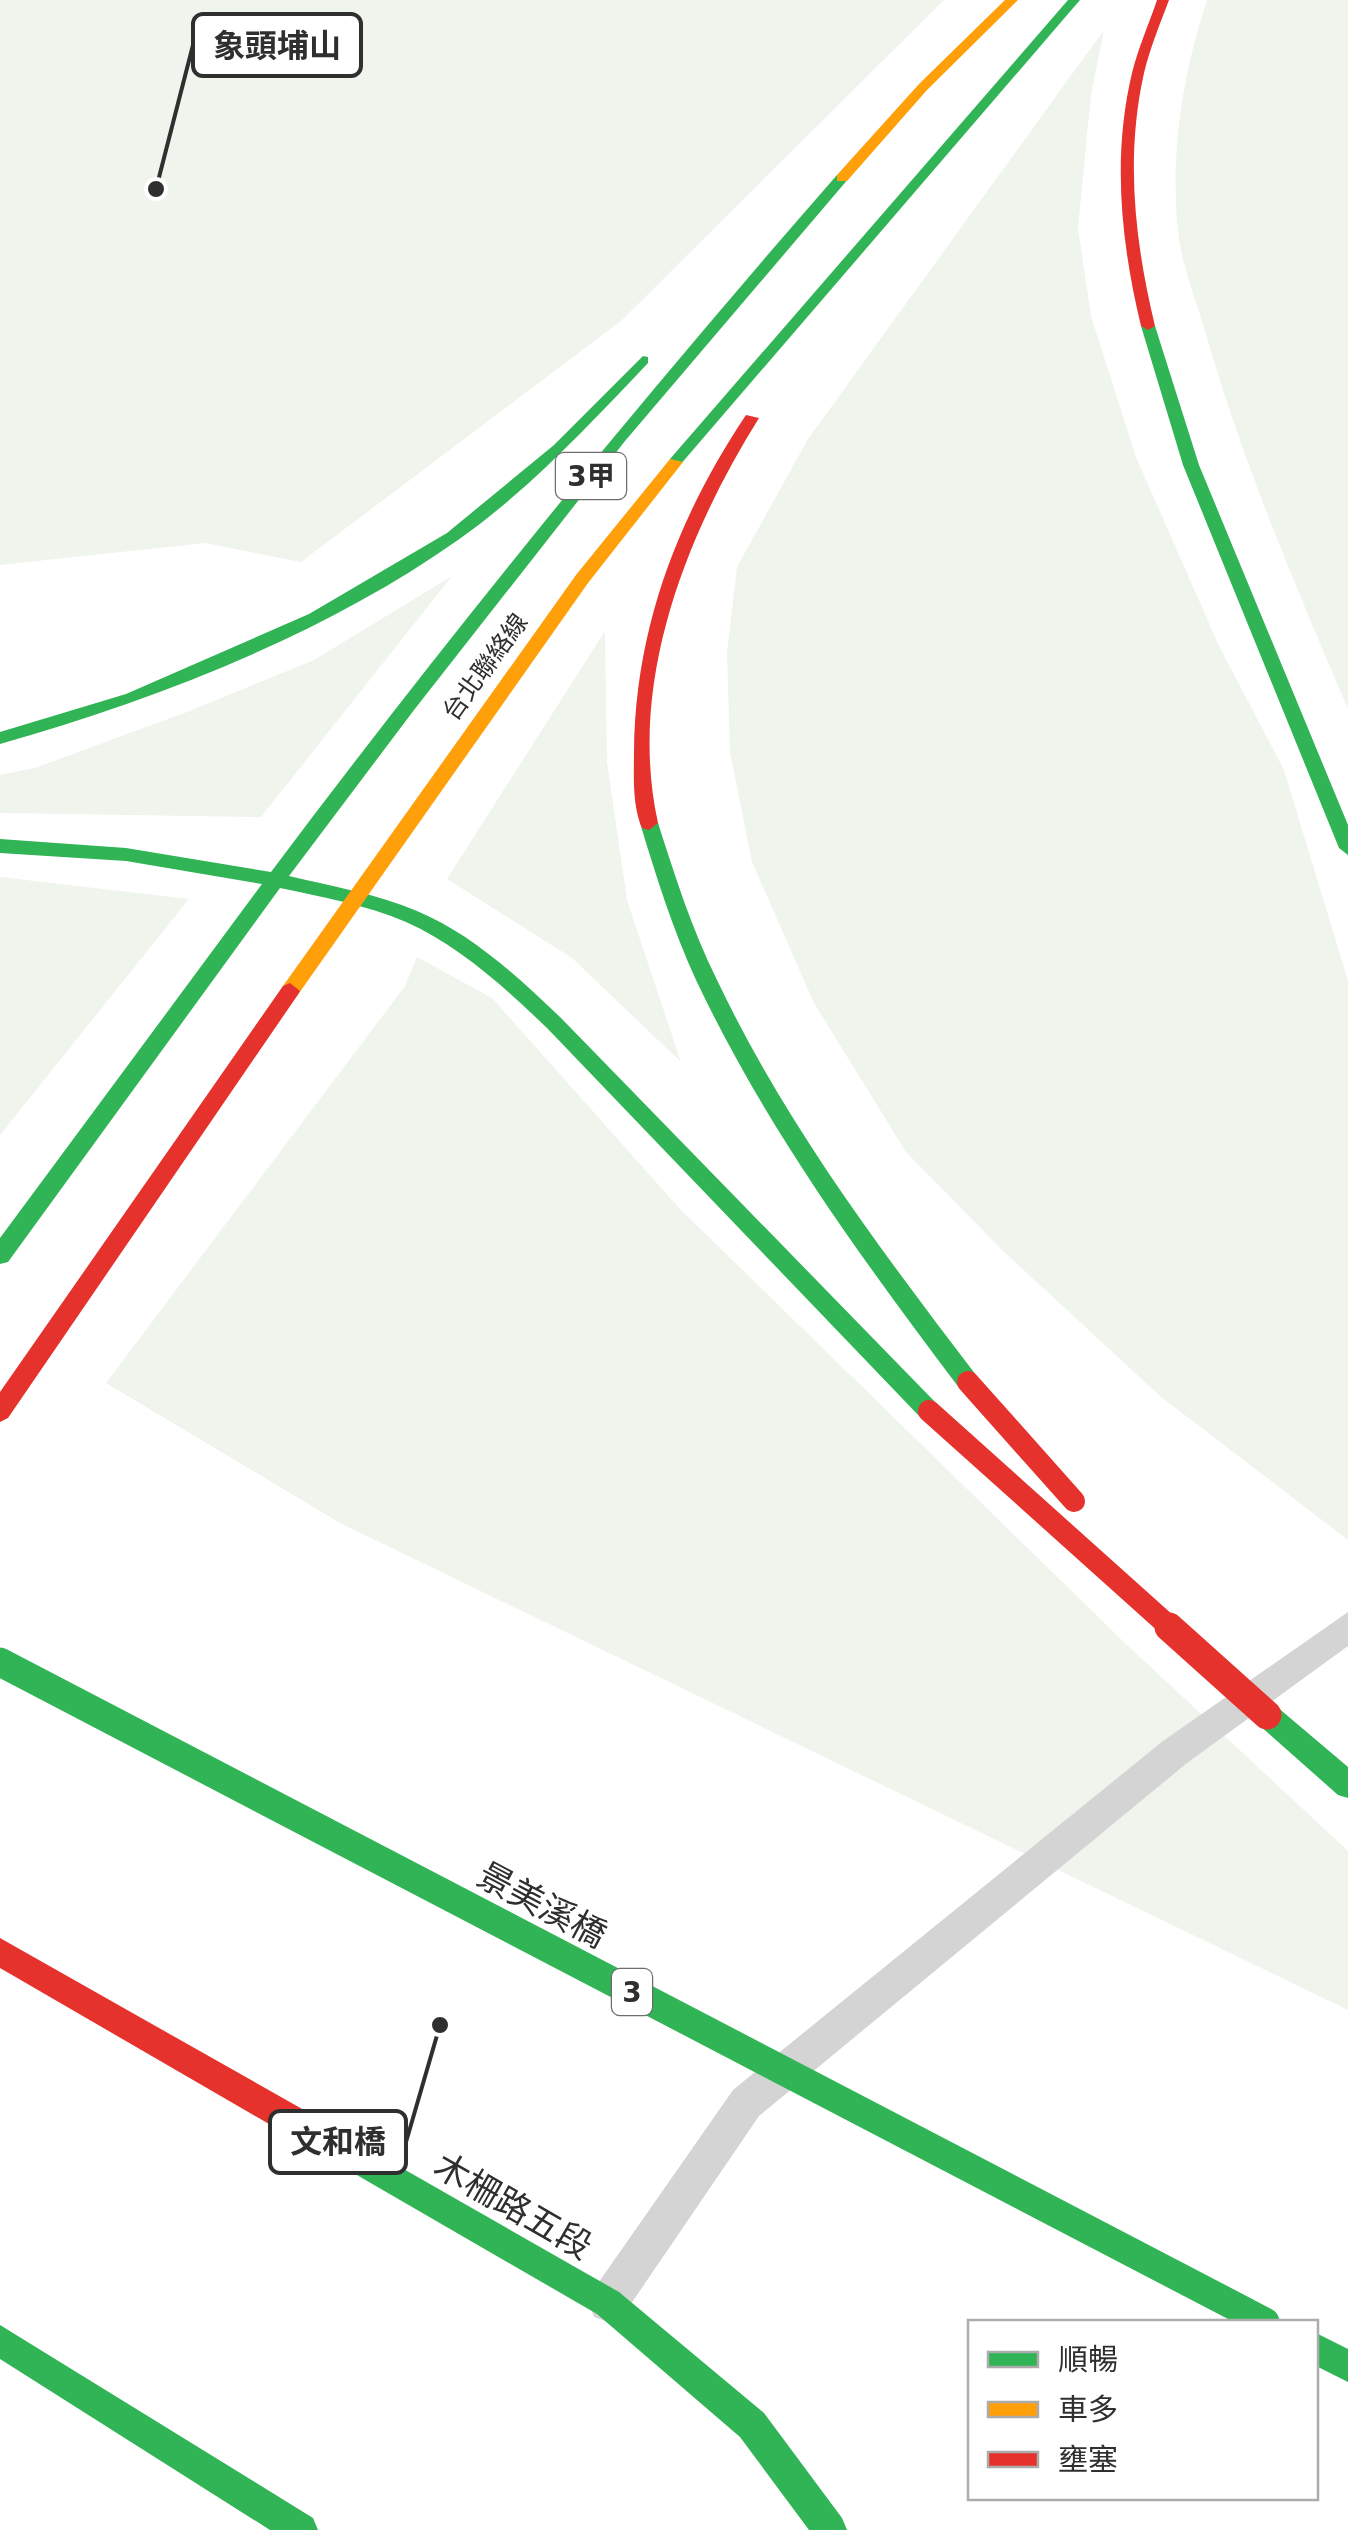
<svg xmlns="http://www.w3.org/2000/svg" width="1348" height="2530" font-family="'DejaVu Sans','Noto Sans TC',sans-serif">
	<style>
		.green { fill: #eff4ec }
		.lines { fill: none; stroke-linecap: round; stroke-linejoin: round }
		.lane { fill: #d4d4d4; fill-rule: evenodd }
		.fast { fill: #30b455; fill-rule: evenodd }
		.slow { fill: #ff9f0a; fill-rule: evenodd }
		.jam { fill: #e5322d; fill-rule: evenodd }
		.fast-bridge { stroke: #30b455; stroke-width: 29 }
		.jam-bridge-far1 { stroke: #e5322d; stroke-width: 22 }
		.jam-bridge { stroke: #e5322d; stroke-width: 29 }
		.labels { text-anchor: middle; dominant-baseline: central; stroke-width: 10; stroke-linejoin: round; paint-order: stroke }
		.far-street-label { font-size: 25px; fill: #2f2f2f; stroke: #fff }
		.shield { fill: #fff; stroke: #6d6d6d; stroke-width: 2.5 }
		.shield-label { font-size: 28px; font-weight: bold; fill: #2f2f2f }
		.near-street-label { font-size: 35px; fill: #2f2f2f; stroke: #fff }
		.leader { fill: none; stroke: #2f2f2f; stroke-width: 4 }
		.callout-dot { fill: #2f2f2f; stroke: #fff; stroke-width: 4 }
		.callout { fill: #fff; stroke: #2f2f2f; stroke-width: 4 }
		.callout-label { font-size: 32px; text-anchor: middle; font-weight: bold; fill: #2f2f2f }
	</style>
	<rect width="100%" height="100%" fill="#fff"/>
	<!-- green -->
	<path class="green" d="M0,0H944L621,321L301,562L205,543L0,565Z
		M1207,0H1348V709C1296,588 1245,467 1208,341C1199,308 1184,272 1179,239C1169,157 1182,77 1207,0Z
		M1104,30L1091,94L1078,228L1091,316L1136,457L1219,646L1284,770L1348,981V1540L1160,1396L1003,1251L906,1152L814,1003L752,862L730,752L727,653L737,567L808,439Z
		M452,576L261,817L0,813V775L35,768L187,712L314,660Z
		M605,631L607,762L627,900L681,1062L572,958L447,879Z
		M0,877L189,899L0,1135Z
		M417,957L492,998L680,1209L1126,1644L1348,1851V2010L340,1523L106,1383L405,986Z"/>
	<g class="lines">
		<!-- lane -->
		<path class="lane" d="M1348,1612V1646L1187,1763L759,2116L622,2317L608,2322L594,2317L589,2303L594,2289L733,2090L1163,1741Z"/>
		<!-- fast -->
		<path class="fast" d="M1068,0H1080L680,465H670V459Z
			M837,175L849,178L625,441L414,710L289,876C331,886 377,894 417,911C472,934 518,977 561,1018L937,1404L941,1411L937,1418L929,1422L921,1418L547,1028C505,988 460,946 406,922C367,905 322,897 280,888L8,1262L0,1264V1238L262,884L126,861L0,853V839L126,848L271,872C451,632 640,400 837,175Z
			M1143,323L1155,326L1199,465L1348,825V855L1339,848L1183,465L1141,326Z
			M643,356L648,357V363C589,425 529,490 458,540C325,634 156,700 0,744V732L126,694L309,614L447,533L554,445Z
			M649,816L658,823C675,876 692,930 717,980C785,1123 880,1249 976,1375L980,1382L976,1389L968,1392L960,1389C862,1259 766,1128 696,980C673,930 656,876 640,823Z
			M1267,1702L1276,1706L1348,1767V1798L1338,1795L1258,1724L1254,1715L1258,1706Z
			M323,2123L619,2292L764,2413L842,2518L847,2530H809L740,2437L597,2314L312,2149L308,2138L312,2127Z
			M0,2325L313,2518L318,2530H270L0,2359Z
			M1316,2333L1348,2349V2382L1316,2366Z"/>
		<!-- slow -->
		<path class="slow" d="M1005,0H1018L927,90L847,181H837V175L919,84Z
			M670,459L683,462L588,583L297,996H283L280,991L283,986L576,575Z"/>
		<!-- jam -->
		<path class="jam" d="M1157,0H1169C1160,24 1150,48 1144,73C1125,158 1135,243 1155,326L1148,330L1141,326C1121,243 1112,157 1132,73C1138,48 1149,24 1157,0Z
			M746,415L759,418C686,535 627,683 658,823L649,830L642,828C632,805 634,776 634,752C635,628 678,517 746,415Z
			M290,983L300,991L297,996L8,1418L0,1422V1392L283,986Z
			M0,1938L334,2127L338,2138L334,2149L323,2153L312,2149L0,1968Z"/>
		<!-- fast-bridge -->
		<path class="fast-bridge" d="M0,1662L1265,2322"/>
		<!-- jam-bridge-far1 -->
		<path class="jam-bridge-far1" d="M968,1382L1074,1501
			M929,1411L1172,1629"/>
		<!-- jam-bridge -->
		<path class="jam-bridge" d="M1169,1627L1267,1715"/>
	</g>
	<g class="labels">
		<!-- far-street labels -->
		<g class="far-street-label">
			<text transform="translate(485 667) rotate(-54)">台北聯絡線</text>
		</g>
		<!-- shield labels -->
		<g class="shield">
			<rect x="556" y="453" width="70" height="46" rx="8"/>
			<rect x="612" y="1969" width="40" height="46" rx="8"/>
		</g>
		<g class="shield-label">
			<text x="591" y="476">3甲</text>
			<text x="632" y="1992">3</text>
		</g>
		<!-- near-street labels -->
		<g class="near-street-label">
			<text transform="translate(542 1905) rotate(28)">景美溪橋</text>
			<text transform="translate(513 2206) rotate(30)">木柵路五段</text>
		</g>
	</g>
	<!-- callouts -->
	<path class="leader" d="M156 189L193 45M440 2025L406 2142"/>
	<g class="callout-dot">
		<circle cx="156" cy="189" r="10"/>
		<circle cx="440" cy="2025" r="10"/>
	</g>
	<g class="callout">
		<rect x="193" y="14" width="168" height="62" rx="10"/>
		<rect x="270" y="2111" width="136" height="62" rx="10"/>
	</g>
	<g class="callout-label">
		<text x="277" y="57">象頭埔山</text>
		<text x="338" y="2153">文和橋</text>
	</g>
	<!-- legend -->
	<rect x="968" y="2320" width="350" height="180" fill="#ffffff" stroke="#acacac" stroke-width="2.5"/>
	<rect x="988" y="2352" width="50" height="15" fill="#30b455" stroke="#acacac" stroke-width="2.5"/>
	<text x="1058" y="2370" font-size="30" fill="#2f2f2f">順暢</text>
	<rect x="988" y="2402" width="50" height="15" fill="#ff9f0a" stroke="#acacac" stroke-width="2.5"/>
	<text x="1058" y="2420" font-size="30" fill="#2f2f2f">車多</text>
	<rect x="988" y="2452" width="50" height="15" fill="#e5322d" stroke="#acacac" stroke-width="2.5"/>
	<text x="1058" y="2470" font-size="30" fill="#2f2f2f">壅塞</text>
</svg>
